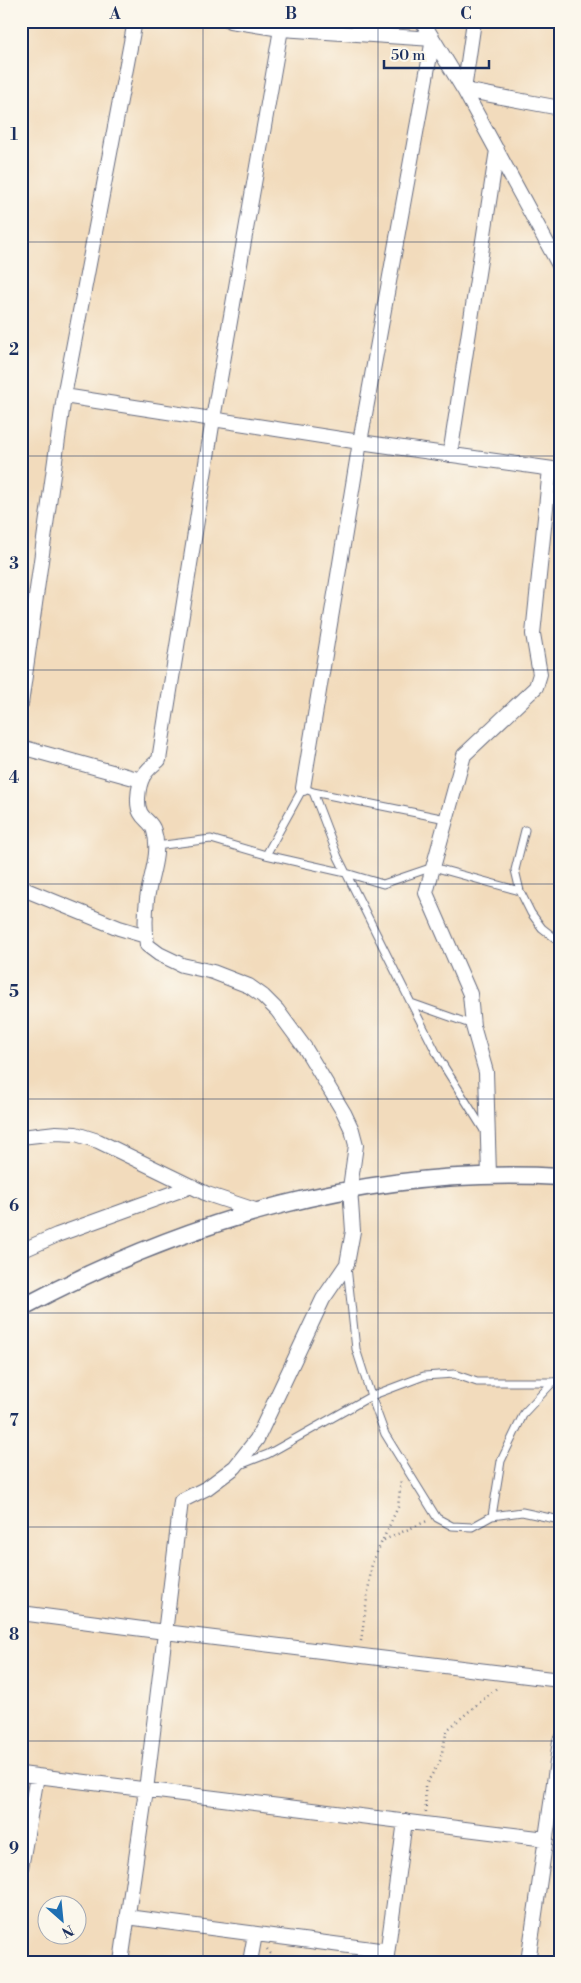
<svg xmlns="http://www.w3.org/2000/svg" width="581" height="1983" font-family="'Libre Bodoni',serif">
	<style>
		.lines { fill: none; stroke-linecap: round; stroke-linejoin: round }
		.service-casing { stroke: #666b7f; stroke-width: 9 }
		.minor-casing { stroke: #666b7f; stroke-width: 16 }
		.tertiary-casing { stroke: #666b7f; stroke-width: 19 }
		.path { stroke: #666b7f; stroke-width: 2.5; stroke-dasharray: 1 4; stroke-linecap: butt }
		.service { stroke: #fff; stroke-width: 7 }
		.minor { stroke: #fff; stroke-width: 14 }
		.tertiary { stroke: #fff; stroke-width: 16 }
		.grid { fill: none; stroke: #1b2f5e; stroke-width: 1; stroke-opacity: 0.55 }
		.neatline { fill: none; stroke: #1b2f5e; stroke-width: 2 }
		.grid-label { font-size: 16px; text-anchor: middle; font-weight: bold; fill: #1b2f5e }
	</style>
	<rect width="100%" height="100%" fill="#fbf7ec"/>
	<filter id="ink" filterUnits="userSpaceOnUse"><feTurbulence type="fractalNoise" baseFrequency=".02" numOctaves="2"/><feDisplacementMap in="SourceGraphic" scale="10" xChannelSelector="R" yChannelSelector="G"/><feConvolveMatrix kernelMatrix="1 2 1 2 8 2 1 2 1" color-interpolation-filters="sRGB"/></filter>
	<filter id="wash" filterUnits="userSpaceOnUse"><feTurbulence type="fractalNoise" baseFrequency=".0096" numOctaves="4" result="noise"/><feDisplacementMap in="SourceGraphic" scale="20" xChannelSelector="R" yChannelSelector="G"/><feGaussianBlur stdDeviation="1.12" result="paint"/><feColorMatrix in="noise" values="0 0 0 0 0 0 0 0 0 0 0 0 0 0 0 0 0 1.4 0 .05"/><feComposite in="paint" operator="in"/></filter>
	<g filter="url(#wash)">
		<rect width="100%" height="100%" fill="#f2dbbc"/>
	</g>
	<g filter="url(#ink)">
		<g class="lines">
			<defs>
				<path id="service" d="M313,792L338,857L411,1003L440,1060L485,1132
					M525,830L515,870L520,891L531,913L542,928L560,942
					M156,846L211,839L266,855L346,873L383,884L433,867L520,891
					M266,855L303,788L313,792L446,819
					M411,1003L473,1025
					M347,1267L356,1349L371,1396L385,1434L437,1518L452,1526L472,1527L492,1516L522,1512L560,1520
					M240,1465L268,1454L371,1396L424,1376L454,1374L477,1382H553L560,1381
					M492,1516L501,1461L524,1413L553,1382"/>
				<path id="minor" d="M230,21L281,29L433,39L360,442L303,788
					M422,21L464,90L560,267
					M474,21L464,90L560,108
					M64,396L360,442L560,470
					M450,455L497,150
					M21,704L64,396L135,21
					M21,747L141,780
					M21,888L119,928L146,936
					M21,1137L56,1133L76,1134L98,1141L207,1194L255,1210
					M489,1175L486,1072L473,1026L470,994L426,893L464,755L536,687L540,674L533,634L550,469
					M21,1251L57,1235L192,1186
					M21,1613L165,1632L560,1680
					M21,1774L546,1839
					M21,1868L37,1776
					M127,1917L387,1951
					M121,1962L146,1790L181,1501L207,1488L235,1467L257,1439L323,1299L347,1264L353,1231L350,1188L356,1145L352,1130L344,1113L305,1048L277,1010L263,996L249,986L213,972L182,965L159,954L147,945C145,930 145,915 147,899C150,877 161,853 154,831C151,818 137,821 138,798C139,778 145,771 159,760L213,419L281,29
					M250,1962L255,1934
					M386,1962L405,1821
					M528,1962L560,1741"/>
				<path id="tertiary" d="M21,1308C190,1218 368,1166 560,1177"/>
			</defs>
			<!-- service casing -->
			<use href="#service" class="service-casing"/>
			<!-- minor casing -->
			<use href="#minor" class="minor-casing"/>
			<!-- tertiary casing -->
			<use href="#tertiary" class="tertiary-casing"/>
			<!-- path -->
			<path class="path" d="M384,1540L427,1521
				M361,1641L372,1563L398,1507L401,1479
				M426,1812L425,1786L440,1761L447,1730L499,1686
				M267,1949L277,1962"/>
			<!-- service -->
			<use href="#service" class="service"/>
			<!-- minor -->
			<use href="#minor" class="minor"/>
			<!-- tertiary -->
			<use href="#tertiary" class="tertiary"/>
		</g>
	</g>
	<!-- grid -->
	<path class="grid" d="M203,21V1962M378,21V1962M21,242H560M21,456H560M21,670H560M21,884H560M21,1099H560M21,1313H560M21,1527H560M21,1741H560"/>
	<!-- margin -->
	<rect width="581" height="1983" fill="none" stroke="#fbf7ec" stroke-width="55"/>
	<!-- north arrow -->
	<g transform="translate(62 1920) rotate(153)"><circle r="24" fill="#fbf7ec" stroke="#a1a7b3"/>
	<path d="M0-4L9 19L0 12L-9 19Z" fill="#1f6fb2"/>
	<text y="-8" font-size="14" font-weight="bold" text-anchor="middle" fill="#1b2f5e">N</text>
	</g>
	<!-- scale -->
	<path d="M384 60v8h105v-8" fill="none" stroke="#1b2f5e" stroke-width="2.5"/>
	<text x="391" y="60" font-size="15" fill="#1b2f5e" stroke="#fbf7ec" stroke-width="4" paint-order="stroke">50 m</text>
	<rect x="28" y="28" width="526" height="1928" class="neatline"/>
	<g class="grid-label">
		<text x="115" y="19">A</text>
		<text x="291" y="19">B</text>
		<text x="466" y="19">C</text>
		<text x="14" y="140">1</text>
		<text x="14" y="355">2</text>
		<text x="14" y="569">3</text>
		<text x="14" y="783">4</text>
		<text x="14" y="997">5</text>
		<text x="14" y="1211">6</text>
		<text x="14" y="1426">7</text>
		<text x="14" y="1640">8</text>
		<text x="14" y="1854">9</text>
	</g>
</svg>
